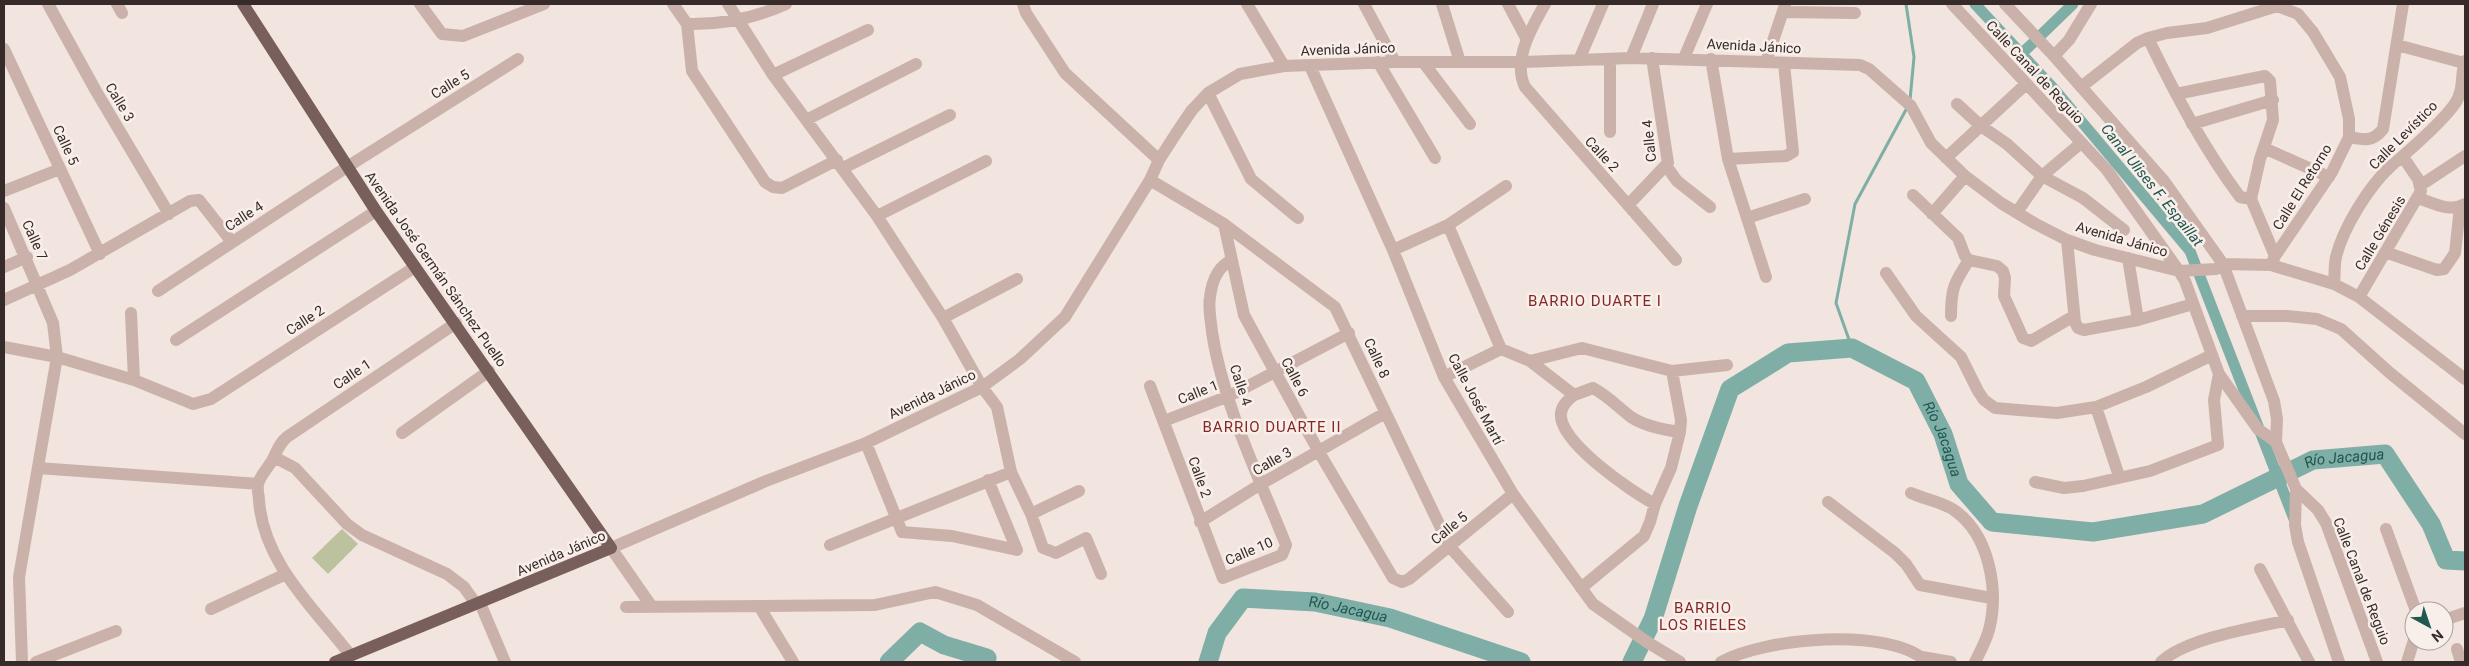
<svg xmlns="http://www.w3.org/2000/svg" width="2469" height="666" font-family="Roboto,sans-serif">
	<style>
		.green { fill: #bcc19e }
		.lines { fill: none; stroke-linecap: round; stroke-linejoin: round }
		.stream { stroke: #7eaea6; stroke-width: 3 }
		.canal { stroke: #7eaea6; stroke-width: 11 }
		.river { stroke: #7eaea6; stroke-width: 19 }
		.minor { stroke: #cab2aa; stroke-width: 12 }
		.major { stroke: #795f5b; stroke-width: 12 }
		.labels { text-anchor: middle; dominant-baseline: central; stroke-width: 5; stroke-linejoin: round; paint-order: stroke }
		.street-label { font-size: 14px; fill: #372b29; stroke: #f9efea }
		.water-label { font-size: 15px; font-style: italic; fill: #205850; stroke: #f9efea }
		.neighbourhood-label { font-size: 15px; letter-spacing: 1px; fill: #842825; stroke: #f9efea }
	</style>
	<rect width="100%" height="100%" fill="#f2e4de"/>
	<!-- green -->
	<path class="green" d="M342,529L358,544L328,574L312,558Z"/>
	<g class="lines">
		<!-- stream -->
		<path class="stream" d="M1906,4L1914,57L1910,100
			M1852,348L1836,303L1855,204L1908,106"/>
		<!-- canal -->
		<path class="canal" d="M1975,4L2055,90L2190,251L2294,519
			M2041,35L2073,4
			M2021,54L2034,42"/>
		<!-- river -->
		<g class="river">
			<path d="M889,662L920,632L944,645L987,658L985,662"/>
			<path id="s1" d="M1208,662L1217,633L1243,598L1315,602L1390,618L1521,662"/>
			<path id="s2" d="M1632,662L1653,619L1688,506L1730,389L1788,353L1852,348L1916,381L1943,434L1959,484L1992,522L2093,532L2203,514L2313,460L2385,454L2431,524L2446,560L2465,561"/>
		</g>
		<!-- minor -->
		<path class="minor" d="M48,4L96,91L169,214
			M117,4L122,13
			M420,4L442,34L463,36L544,4
			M673,4L687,24L692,71L765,182L773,187L782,188L837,160
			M728,4L773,75L877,216L943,318L982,387L997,407L1011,472L1031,514L1043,548L1056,553L1086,538L1101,574
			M1023,4L1026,13L1065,73L1159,160
			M1247,4L1284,66
			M1364,4L1395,62
			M1442,4L1460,62
			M1508,4L1526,38
			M1545,4C1532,27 1512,60 1525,87L1676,260
			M1952,4L2107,170L2179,271L2185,281L2219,374L2258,429L2276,442L2296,489L2318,510L2326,523L2377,662
			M2005,4L2054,56L2164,181L2223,264L2274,401L2277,419L2276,442
			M1783,12L1855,13
			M687,24C722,25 755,18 786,4
			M2148,38C2175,94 2203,147 2240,197L2251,199
			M2397,45L2464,63
			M4,49L100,254
			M2054,56L2069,40L2091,4
			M1631,58L1653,4
			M1684,58L1707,4
			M1610,59V132
			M1711,59L1728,159L1766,277
			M1579,60L1603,4
			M1378,62L1435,158
			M1423,62L1470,124
			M1766,62L1785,5
			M1310,66L1393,250L1444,377L1513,494L1593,604L1647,642L1680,662
			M773,75L868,30
			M2081,87L2137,43L2148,38L2167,33L2207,28L2277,6L2298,14L2313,32L2340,77L2349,119V137L2332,172L2275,256L2271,265
			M1208,93L1251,179L1298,218
			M2176,94L2265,76L2270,81L2273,120L2260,159L2251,199L2275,256
			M1957,104L1981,126L2007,144L2042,176L2083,198L2124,230
			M808,119L916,64
			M2192,124L2273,100
			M2349,137C2364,140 2373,142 2383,129L2403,4
			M2264,148L2329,177
			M1946,158L2026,84
			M1728,159L1786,156L1793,152L1784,64
			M1667,167L1677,181L1710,207
			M843,168L950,115
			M1150,180L1224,224L1335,307L1450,547L1508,612
			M2421,185L2465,156
			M4,191L60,169
			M1913,195L1958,238L1965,256L1969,260L1997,266L2003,271L2005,278L2004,296L2023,338L2031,341L2074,316
			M2418,198C2433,203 2450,213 2465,204
			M1629,204L1668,163L1652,58
			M4,208L53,323L57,357L19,577L22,662
			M2017,212L2042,176L2081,143
			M1932,214L1965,176
			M877,216L986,161
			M1747,218L1805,199
			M1224,224L1244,315L1319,452L1393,578L1402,582L1409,579L1513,494
			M1448,225L1501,349
			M2067,240L2075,322L2078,328L2084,330L2138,320L2128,258
			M1393,250L1448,225L1506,186
			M2385,252L2437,270L2444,269L2455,253L2460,207
			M4,267L27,257
			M1886,273L1916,316L1961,357L1978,391L1984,400L1995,408L2057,413L2096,407L2146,387L2212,355
			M2334,284C2335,275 2334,266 2336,257C2343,228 2369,186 2391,166C2410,150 2440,124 2454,105C2465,90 2460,75 2465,61
			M158,291L347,167L518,59
			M2359,297L2421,191L2418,179L2403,157
			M4,300L70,270L190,201L199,200L232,242
			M131,313L134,380
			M1951,316C1951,288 1954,283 1969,260
			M2242,316H2287L2317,319L2341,329L2390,373L2465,434
			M943,318L1017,279
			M2138,320L2193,304
			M176,340L376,211
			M4,347L57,357L134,380L193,404L211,399L415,267
			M1530,361L1582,348L1672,371L1727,365
			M1444,377L1501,349L1530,361L1574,395L1593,388C1608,396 1618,407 1631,417C1644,426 1665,430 1680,432
			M1150,386L1223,578L1282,555L1286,545C1259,477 1223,404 1212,332C1211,321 1208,308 1210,297C1212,281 1217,267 1232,260
			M1574,395C1568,400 1562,405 1561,413C1557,441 1632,492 1655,504
			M2096,407L2119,476
			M1164,421L1229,396L1349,333
			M402,433L489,371
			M866,443L902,532L952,536L1017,550
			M274,457L295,468L347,524L362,535L447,574L464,587L476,604
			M38,468L258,484
			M988,480L1017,550
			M2035,482L2064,488L2083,486L2150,471L2218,445L2214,400L2219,374
			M2296,489L2295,525L2298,542L2339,662
			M1911,493C1924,499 1942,502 1954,510C1990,535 1999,591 1989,630C1986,641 1980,652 1975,662
			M1828,502L1895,553L1906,564L1920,585L1991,598
			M1031,514L1079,491
			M1200,522L1261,484L1385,413
			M2386,529L2416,611
			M830,545L1011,472
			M2260,569L2309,662
			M1581,588L1644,536L1650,522L1655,504L1671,468L1680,432L1681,420L1672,371
			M480,603L505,662
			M759,606L793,662
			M626,607L875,605L935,592L977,605L1075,662
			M652,607L611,548L766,481L866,443L982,387L1020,359L1065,317L1150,180L1159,160L1177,132L1192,110L1208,93L1240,74L1284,66L1395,62H1522L1631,58L1860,65L1869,69L1911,106L1931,143L1965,176L2001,203L2034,223L2067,240L2095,250L2179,271L2216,269L2223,264L2271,265L2334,284L2359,297L2465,379
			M211,609L286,574
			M2444,620L2465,613
			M2457,649L2461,662
			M351,656C315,609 263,563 259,500C259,496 257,490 258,485C259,476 269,467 273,459C278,449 279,444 287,437L456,323
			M1922,657L1951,662
			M36,662L116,631
			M1721,662C1764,638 1889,626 1927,662
			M2161,662C2186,638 2253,628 2288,620
			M2407,662L2414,640"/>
		<!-- major -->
		<path class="major" d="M243,4L376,211L611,548L335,662"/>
	</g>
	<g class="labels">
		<!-- street labels -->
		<g class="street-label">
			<text transform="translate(1754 46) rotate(3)">Avenida Jánico</text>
			<text transform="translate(1348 49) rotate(-2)">Avenida Jánico</text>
			<text transform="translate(2035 72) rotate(47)">Calle Canal de Reguio</text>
			<text transform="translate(450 84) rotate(-32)">Calle 5</text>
			<text transform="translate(120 102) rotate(59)">Calle 3</text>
			<text transform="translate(2403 135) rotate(-45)">Calle Levístico</text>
			<text transform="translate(1649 141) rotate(-96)">Calle 4</text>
			<text transform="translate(66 145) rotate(65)">Calle 5</text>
			<text transform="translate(1602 154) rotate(47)">Calle 2</text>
			<text transform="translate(2302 187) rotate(-58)">Calle El Retorno</text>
			<text transform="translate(244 216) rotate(-33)">Calle 4</text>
			<text transform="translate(2380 233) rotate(-59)">Calle Génesis</text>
			<text transform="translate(2122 239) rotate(16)">Avenida Jánico</text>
			<text transform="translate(35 240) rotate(66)">Calle 7</text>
			<text transform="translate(436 269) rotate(55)">Avenida José Germán Sánchez Puello</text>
			<text transform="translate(305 320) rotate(-33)">Calle 2</text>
			<text transform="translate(1377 358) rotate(65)">Calle 8</text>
			<text transform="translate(352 374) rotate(-34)">Calle 1</text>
			<text transform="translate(1295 377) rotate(62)">Calle 6</text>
			<text transform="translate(1241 385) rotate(71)">Calle 4</text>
			<text transform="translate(1198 392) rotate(-22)">Calle 1</text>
			<text transform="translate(932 394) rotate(-26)">Avenida Jánico</text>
			<text transform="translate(1476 399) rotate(62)">Calle José Martí</text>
			<text transform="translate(1272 461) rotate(-30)">Calle 3</text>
			<text transform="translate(1200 477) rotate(70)">Calle 2</text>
			<text transform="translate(1449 528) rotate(-39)">Calle 5</text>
			<text transform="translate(1249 551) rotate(-23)">Calle 10</text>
			<text transform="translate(561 553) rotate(-23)">Avenida Jánico</text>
			<text transform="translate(2362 581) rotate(69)">Calle Canal de Reguio</text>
		</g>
		<!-- water labels -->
		<g class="water-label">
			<text transform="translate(2152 185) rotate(51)">Canal Ulises F. Espaillat</text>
			<text stroke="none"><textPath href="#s2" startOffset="559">Río Jacagua</textPath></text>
			<text stroke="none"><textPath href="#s2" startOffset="1024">Río Jacagua</textPath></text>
			<text stroke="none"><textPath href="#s1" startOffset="180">Río Jacagua</textPath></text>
		</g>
		<!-- neighbourhood labels -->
		<g class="neighbourhood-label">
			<text x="1595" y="301">BARRIO DUARTE I</text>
			<text x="1272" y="427">BARRIO DUARTE II</text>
			<text x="1703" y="608">BARRIO<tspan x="1703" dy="17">LOS RIELES</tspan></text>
		</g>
	</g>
	<!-- border -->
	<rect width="2469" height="666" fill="none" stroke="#372b29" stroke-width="10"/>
	<!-- north arrow -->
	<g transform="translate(2429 626) rotate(140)"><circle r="24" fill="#f9efea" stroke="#aba19d"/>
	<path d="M0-4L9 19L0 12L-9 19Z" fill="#205850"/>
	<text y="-8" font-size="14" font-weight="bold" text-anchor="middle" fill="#372b29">N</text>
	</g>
</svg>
